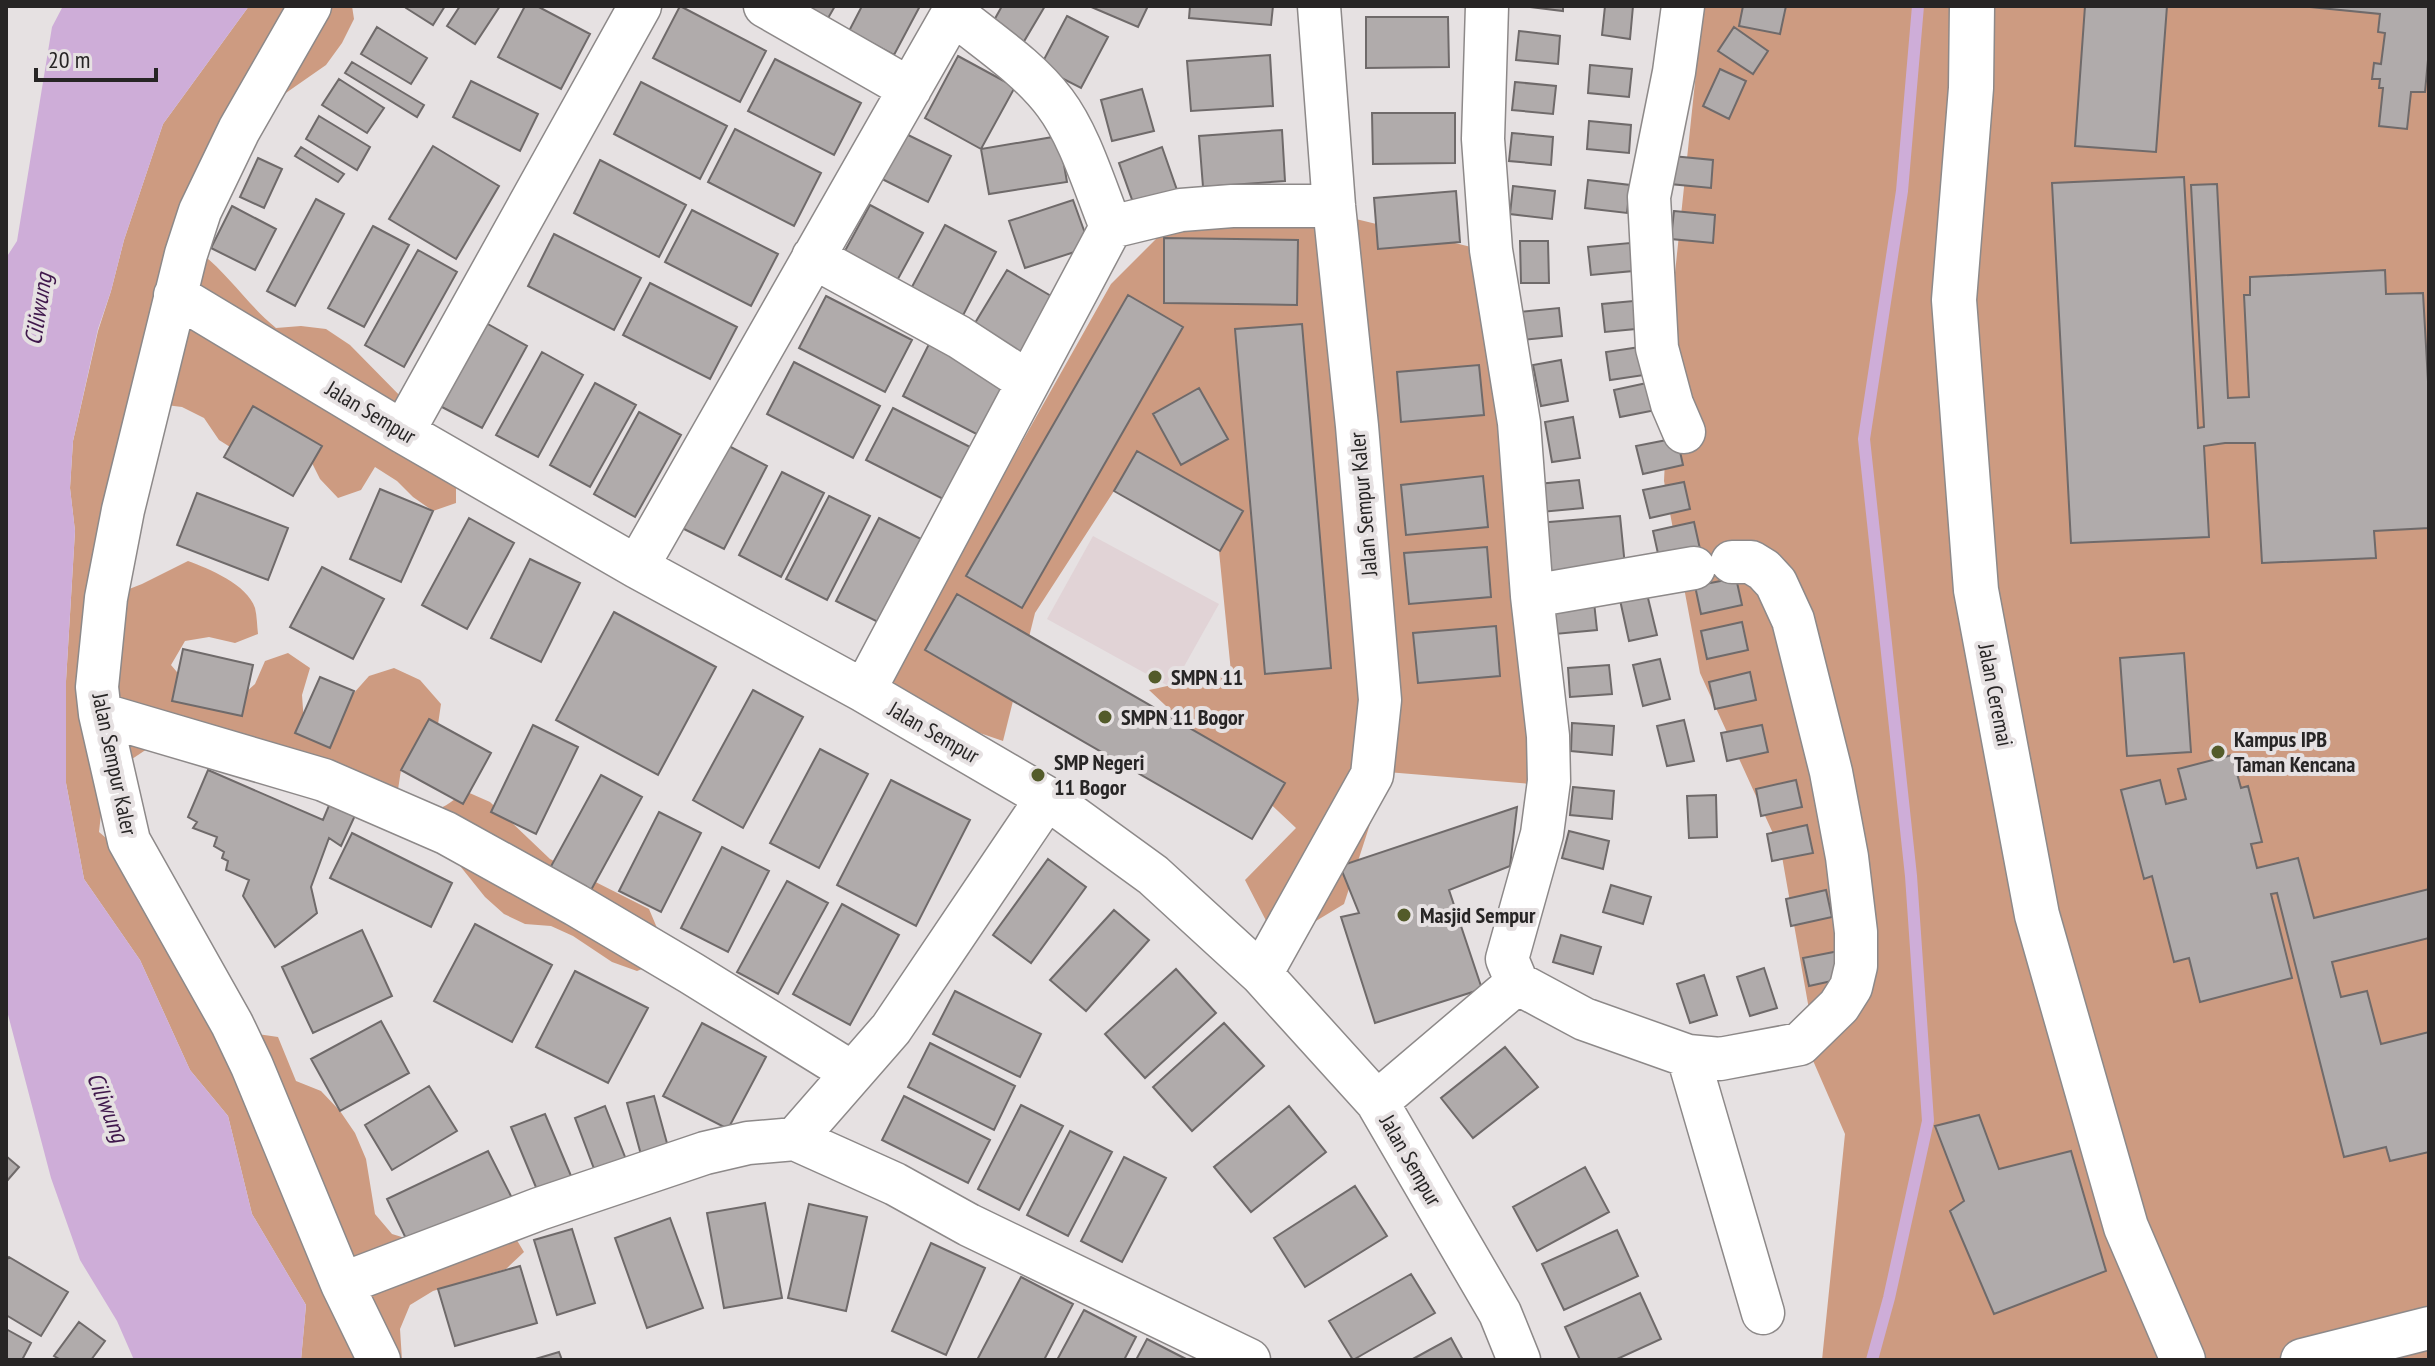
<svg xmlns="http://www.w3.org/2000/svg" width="2435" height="1366" font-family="'PT Sans Narrow',sans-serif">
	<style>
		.built { fill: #e1d3d6 }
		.forest { fill: #cd9b81 }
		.water { fill: #ceadd8 }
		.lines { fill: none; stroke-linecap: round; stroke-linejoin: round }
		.stream { stroke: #ceadd8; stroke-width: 12 }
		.building { fill: #b0abab; stroke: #6f6a6a; stroke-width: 2 }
		.minor-casing { stroke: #8d8989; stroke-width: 45 }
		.tertiary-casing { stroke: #8d8989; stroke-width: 47 }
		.minor { stroke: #fff; stroke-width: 42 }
		.tertiary { stroke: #fff; stroke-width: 44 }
		.poi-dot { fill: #535b2a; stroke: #e6e1e2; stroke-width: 3 }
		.labels { text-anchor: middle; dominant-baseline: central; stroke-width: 8; stroke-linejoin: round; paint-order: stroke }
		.street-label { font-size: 22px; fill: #272525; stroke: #e6e1e2 }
		.poi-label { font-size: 22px; font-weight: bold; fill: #272525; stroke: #e6e1e2; text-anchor: start }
		.water-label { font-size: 24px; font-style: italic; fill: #3f174b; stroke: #e6e1e2 }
	</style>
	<rect width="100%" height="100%" fill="#e6e1e2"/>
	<!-- built -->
	<path class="built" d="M1093,536L1219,604L1172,688L1047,619Z"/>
	<!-- forest -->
	<path class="forest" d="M249,6H352L354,19L342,43L326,65L260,111L201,253C229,275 248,305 276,328L301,326L326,329L350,345L409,405L456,476V503L433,511L413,497L397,481L375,467L361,490L338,498L320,479L309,457L238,452L219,440L204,418L182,407L158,404L119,593L142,584L188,561C209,569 247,584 255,608C257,616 257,626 258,634L235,643L209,637L185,641L171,665L188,685L237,700L255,684L265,661L288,653L310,668L302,695L304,723L339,716L353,694L369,676L394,668L420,680L441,704L437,731L401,770L397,796C429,814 436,816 465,791L490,802L550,859L649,909L660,935V962L637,971L612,962L573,936L551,926L525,924L504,914L485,897L440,841L153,745L132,759L102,805L99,832L119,849L250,1033L278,1037L296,1081L321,1091L340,1111L355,1133L366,1159L375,1214L392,1234L418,1242L509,1227L524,1252L506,1269L433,1291L410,1305L400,1329L402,1360H301L306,1305L252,1214L228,1116L190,1070L140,960L84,879L66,783V681L75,531L70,488L73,441L98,331L111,291L124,240L163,124Z
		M1703,6H2429V1360H1822L1845,1134L1811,1056L1813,1032L1781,851L1700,673L1664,481L1673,292Z
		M1327,212L1500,254L1543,785L1387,772L1344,904L1278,944L1245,880L1296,828L1149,690L1231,672L1219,551L1114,491L1035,613L1003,741L878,698L1111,284L1167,228Z"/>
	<!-- water -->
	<path class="water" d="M63,6H249L163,124L124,240L111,291L98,329L73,441L70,488L75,531L66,681V783L84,879L140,960L190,1070L228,1116L252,1214L306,1305L301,1360H134L117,1321L80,1260L51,1178L6,1007V258L17,241L52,27Z"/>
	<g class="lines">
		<!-- stream -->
		<path class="stream" d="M1872,1360L1889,1298L1928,1121L1911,876L1864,439L1902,191L1918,6"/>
	</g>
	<!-- building -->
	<path class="building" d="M407,6H445L433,25L406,8Z
		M460,6H500L475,44L447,26Z
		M525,6H537L590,34L561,89L498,57Z
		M680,6L766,51L740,102L653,58Z
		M802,6H835L827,20Z
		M862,6H920L894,55L849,31Z
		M1002,6H1045L1023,43L992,24Z
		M1089,6H1148L1138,27Z
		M1190,6H1273L1271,25L1189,18Z
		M1522,6H1563V11Z
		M1605,6H1633L1630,39L1602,35Z
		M1743,6H1786L1780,34L1739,26Z
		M2085,6H2167L2156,152L2075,146Z
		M2300,6H2429V49L2425,92H2411L2407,129L2379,126L2383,88H2379L2380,79H2372L2374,63L2381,64L2385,33L2378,32L2380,14Z
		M1067,16L1108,37L1081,88L1040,67Z
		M1366,17H1448L1449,67L1366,68Z
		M377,27L427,58L411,84L361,54Z
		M1734,27L1768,51L1753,74L1718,51Z
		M1519,31L1560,36L1558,64L1516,60Z
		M1270,55L1273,106L1191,111L1187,61Z
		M958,56L1015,87L981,149L925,118Z
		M775,59L861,103L834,155L748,111Z
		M352,62L424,105L417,117L345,73Z
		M1590,65L1632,69L1629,97L1588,93Z
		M1720,69L1746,81L1729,119L1703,106Z
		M339,79L384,108L367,133L322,105Z
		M471,81L538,114L520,151L453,117Z
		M641,82L727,126L700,179L614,134Z
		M1515,82L1556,86L1553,114L1512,110Z
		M1142,89L1154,131L1112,141L1101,100Z
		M1372,113H1455V163L1373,164Z
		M319,116L370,147L357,170L306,139Z
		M1589,121L1631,125L1629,153L1587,149Z
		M735,129L821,173L794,226L708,182Z
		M1282,130L1285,181L1203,187L1199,136Z
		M904,133L951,156L928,202L882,179Z
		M1512,133L1553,137L1551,165L1509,161Z
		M1059,136L1067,182L989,194L981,149Z
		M433,146L499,186L456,259L389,219Z
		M301,147L344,174L338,182L295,156Z
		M1162,147L1178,193L1135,208L1119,163Z
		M1672,156L1713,160L1711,188L1670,184Z
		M258,158L282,169L264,208L240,197Z
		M600,160L686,205L659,257L574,213Z
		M2184,177L2198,428L2204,427L2191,185L2217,184L2228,398L2249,397L2244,295H2250V277L2385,270L2386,294L2423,293L2429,399V528L2374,531L2376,558L2262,563L2255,443H2225L2204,446L2209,537L2071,543L2052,183Z
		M1588,180L1630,185L1627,213L1585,208Z
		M1513,186L1555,191L1552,219L1510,214Z
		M1456,191L1460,242L1378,249L1374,198Z
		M316,199L344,214L295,306L267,291Z
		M1073,200L1090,247L1025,268L1009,221Z
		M870,205L923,233L893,288L840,260Z
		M232,206L276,229L255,270L211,248Z
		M692,210L778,254L751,306L665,262Z
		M1674,211L1715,215L1713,243L1671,239Z
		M945,225L996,252L958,325L906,298Z
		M373,226L409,245L364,327L328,308Z
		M554,234L641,278L614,330L528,286Z
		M1164,238L1298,240L1297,305L1164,303Z
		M1520,241H1548L1549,283H1521Z
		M1630,243L1633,271L1591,275L1588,247Z
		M418,250L457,272L404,367L365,345Z
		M1007,270L1063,303L1028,362L972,328Z
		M650,283L737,327L710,379L623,335Z
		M1128,295L1183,327L1022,608L966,576Z
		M826,296L912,340L885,392L799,348Z
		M1644,300L1646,328L1605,332L1602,304Z
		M1559,308L1562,336L1521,340L1518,312Z
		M486,323L527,346L482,428L440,406Z
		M1302,324L1331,668L1265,674L1235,329Z
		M929,344L1015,388L988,440L903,396Z
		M1647,346L1651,374L1610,380L1606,352Z
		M542,352L583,375L538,457L496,435Z
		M1561,360L1568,401L1541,406L1533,365Z
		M794,362L880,406L853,458L767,414Z
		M1479,365L1484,415L1401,422L1397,372Z
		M1656,381L1661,409L1620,417L1614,390Z
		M595,383L636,405L590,487L550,465Z
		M1199,388L1228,439L1181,465L1153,414Z
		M253,406L322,446L293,496L224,457Z
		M893,408L980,452L953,504L866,460Z
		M639,412L681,435L635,517L594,494Z
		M1573,417L1580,458L1552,462L1545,422Z
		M1677,438L1683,465L1643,474L1636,446Z
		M725,444L767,466L724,549L682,528Z
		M1137,451L1243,511L1220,551L1114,491Z
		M782,472L824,493L781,577L739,555Z
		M1483,476L1488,527L1406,535L1401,485Z
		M1579,480L1583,508L1541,512L1538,484Z
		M1684,482L1690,509L1650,518L1643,490Z
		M380,489L433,511L401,582L350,559Z
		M197,493L288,528L268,580L177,545Z
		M829,496L870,516L827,600L786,579Z
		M1620,516L1625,566L1542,573L1538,523Z
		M469,518L514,543L467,629L422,605Z
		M879,518L921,539L878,622L836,601Z
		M1694,522L1700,549L1659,558L1653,531Z
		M1487,547L1491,597L1409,604L1404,553Z
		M530,559L580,583L541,662L491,638Z
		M322,567L384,599L353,659L290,627Z
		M1736,578L1742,605L1701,614L1695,586Z
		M957,594L1285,783L1252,839L925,650Z
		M1647,594L1657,635L1629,641L1620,600Z
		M1594,602L1597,630L1555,634L1552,606Z
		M614,612L716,667L658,775L556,720Z
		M1742,622L1748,650L1707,659L1701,631Z
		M1496,626L1500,676L1418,683L1413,633Z
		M183,649L253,665L242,716L172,701Z
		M2184,653L2191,752L2127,756L2120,658Z
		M1660,659L1670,699L1643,706L1633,665Z
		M1609,665L1612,694L1570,697L1568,668Z
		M1750,672L1756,700L1715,709L1709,682Z
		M320,677L354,691L330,748L295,733Z
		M753,690L803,717L743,828L693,800Z
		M429,719L491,753L463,804L401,770Z
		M1684,720L1694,761L1667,766L1657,726Z
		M1572,723L1614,726L1612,755L1571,751Z
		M533,725L578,747L536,834L491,812Z
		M1762,725L1768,752L1727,761L1721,733Z
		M820,749L868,774L819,868L770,843Z
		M2232,755L2241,788L2248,786L2262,842L2251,844L2257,868L2298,858L2314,918L2429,889V938L2332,962L2341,997L2367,991L2381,1044L2429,1032V1152L2390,1161L2386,1147L2344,1157L2277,893L2271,894L2292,978L2200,1002L2189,958L2174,962L2152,876L2144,879L2121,790L2160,780L2166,804L2186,799L2178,769Z
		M208,770L323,820L333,796L358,809L341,846L329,838L311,887L317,913L275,947L243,896L249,880L226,870L228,861L222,858L224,852L214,846L217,837L193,828L197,822L188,817Z
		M601,775L642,797L590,892L549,870Z
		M891,780L970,820L916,926L837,885Z
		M1796,780L1802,807L1761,816L1756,789Z
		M1573,787L1614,791L1612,819L1570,815Z
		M1716,795L1717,837L1689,838L1687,796Z
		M1517,807L1510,866L1449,890L1482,989L1375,1023L1341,917L1359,913L1340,866Z
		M659,812L701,833L661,912L619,891Z
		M1807,825L1813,853L1772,861L1767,834Z
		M1569,831L1609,841L1603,869L1562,858Z
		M352,833L452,883L431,927L330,878Z
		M722,847L769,871L728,952L681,928Z
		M1048,859L1086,887L1031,963L993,935Z
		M787,881L828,903L778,994L737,972Z
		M1611,885L1651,897L1643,924L1603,912Z
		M1826,890L1832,917L1791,926L1786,899Z
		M842,904L899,935L850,1025L793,994Z
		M1114,910L1149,940L1086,1011L1050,980Z
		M475,924L552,965L512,1042L434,1001Z
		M362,930L392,996L313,1033L282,967Z
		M1561,935L1601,947L1593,974L1553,962Z
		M1844,950L1850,977L1809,986L1803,958Z
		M1764,968L1777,1008L1750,1016L1737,977Z
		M1176,969L1216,1013L1145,1078L1105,1034Z
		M575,971L648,1008L608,1083L536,1047Z
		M1704,975L1717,1015L1690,1023L1677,984Z
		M955,991L1041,1034L1020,1077L933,1034Z
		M381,1021L409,1073L340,1111L311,1059Z
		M702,1023L766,1057L728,1129L663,1096Z
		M1224,1023L1264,1066L1192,1131L1153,1087Z
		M930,1043L1015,1086L994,1130L908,1087Z
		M1505,1047L1538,1087L1473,1138L1441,1098Z
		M429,1086L457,1131L392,1170L365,1125Z
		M654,1096L670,1154L643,1162L627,1103Z
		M904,1096L990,1140L968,1183L882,1140Z
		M1021,1105L1063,1126L1019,1210L978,1189Z
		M605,1106L627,1162L596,1174L575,1118Z
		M1289,1106L1326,1152L1251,1212L1214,1167Z
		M545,1114L574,1183L540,1197L511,1127Z
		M1979,1115L1999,1169L2071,1151L2106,1271L1994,1314L1950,1211L1964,1201L1935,1126Z
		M1070,1131L1112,1152L1068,1236L1027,1215Z
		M488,1151L513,1200L411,1249L387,1199Z
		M6,1156L19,1167L6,1182Z
		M1124,1157L1166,1178L1122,1262L1081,1241Z
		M1585,1167L1609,1212L1537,1251L1513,1207Z
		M1355,1186L1387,1236L1305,1287L1274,1238Z
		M765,1203L782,1298L724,1308L707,1213Z
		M809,1204L867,1217L846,1311L788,1298Z
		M670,1218L703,1308L647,1328L615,1238Z
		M572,1229L595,1303L557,1315L534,1240Z
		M1617,1230L1638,1276L1564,1310L1542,1264Z
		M931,1243L985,1268L946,1355L892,1331Z
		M9,1257L68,1292L41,1336L6,1315V1261Z
		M520,1266L537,1323L455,1346L438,1289Z
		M1411,1274L1435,1313L1353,1360L1329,1321Z
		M1021,1277L1073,1304L1044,1360H977Z
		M1640,1293L1661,1339L1615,1360H1580L1565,1327Z
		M1084,1310L1136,1337L1124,1360H1057Z
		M79,1322L105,1341L91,1360H61L54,1356Z
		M6,1329L31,1343L22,1360H6Z
		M1451,1338L1463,1360H1411Z
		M1147,1339L1188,1360H1136Z
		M559,1352L562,1360H532Z"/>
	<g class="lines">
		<defs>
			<path id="minor" d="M310,6L239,130L200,211L186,254L123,510L106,598L97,687L100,714L129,841L232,1024L252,1066L342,1284L379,1360
				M765,6L910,89
				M1487,6L1483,139L1491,250L1519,423L1532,596L1548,736L1549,781L1542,834L1507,959L1517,983L1584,1019L1688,1056L1720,1059L1800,1044L1839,1006L1851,987L1856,966V932L1847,857L1831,772L1793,620L1776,583L1764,570L1751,562H1732
				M1683,6L1674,72L1649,197L1657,348L1672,404L1684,432
				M1111,227L1181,210L1232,206H1334
				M813,257L959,337L1028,382
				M175,295L403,432L637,567L864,691L1047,798L1153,875L1261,974L1377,1102L1500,1313L1519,1360
				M403,432L640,6
				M637,567L957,6
				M1532,596L1694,568
				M864,691L1111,227C1095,188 1080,136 1055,103C1028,67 987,41 953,13
				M100,714L324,780L446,833L576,905L691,973L851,1072
				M1047,798L891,1029L795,1139L895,1184L969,1225L1249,1360
				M1261,974L1372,775L1380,700L1357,426L1334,206L1319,6
				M1688,1056L1763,1313
				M1377,1102L1517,983
				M342,1284L539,1209L705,1153L748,1143L795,1139
				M2302,1360L2429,1328"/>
			<path id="tertiary" d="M1972,6L1971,88L1954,300L1976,590L2037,915L2126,1227L2183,1360"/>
		</defs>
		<!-- minor casing -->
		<use href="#minor" class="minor-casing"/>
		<!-- tertiary casing -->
		<use href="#tertiary" class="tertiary-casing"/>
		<!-- minor -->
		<use href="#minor" class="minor"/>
		<!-- tertiary -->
		<use href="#tertiary" class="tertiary"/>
	</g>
	<!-- markers -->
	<g class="poi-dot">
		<circle cx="1155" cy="677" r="8"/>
		<circle cx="1105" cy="717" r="8"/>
		<circle cx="2218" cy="752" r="8"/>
		<circle cx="1038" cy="775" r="8"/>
		<circle cx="1404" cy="915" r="8"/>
	</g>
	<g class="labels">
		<!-- street labels -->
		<g class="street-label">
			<text transform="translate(371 412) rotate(31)">Jalan Sempur</text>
			<text transform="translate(1363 504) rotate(-95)">Jalan Sempur Kaler</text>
			<text transform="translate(1996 695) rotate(79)">Jalan Ceremai</text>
			<text transform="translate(934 732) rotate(30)">Jalan Sempur</text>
			<text transform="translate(115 764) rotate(78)">Jalan Sempur Kaler</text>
			<text transform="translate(1411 1160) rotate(60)">Jalan Sempur</text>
		</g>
		<!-- poi labels -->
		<g class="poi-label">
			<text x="1171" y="677">SMPN 11</text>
			<text x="1121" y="717">SMPN 11 Bogor</text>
			<text x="2234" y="739">Kampus IPB<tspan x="2234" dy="25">Taman Kencana</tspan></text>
			<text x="1054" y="762">SMP Negeri<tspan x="1054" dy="25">11 Bogor</tspan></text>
			<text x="1420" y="915">Masjid Sempur</text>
		</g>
		<!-- water labels -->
		<g class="water-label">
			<text transform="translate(38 309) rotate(-81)">Ciliwung</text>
			<text transform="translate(108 1107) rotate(68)">Ciliwung</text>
		</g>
	</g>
	<!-- border -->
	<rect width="2435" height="1366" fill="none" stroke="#272525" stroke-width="16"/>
	<!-- scale -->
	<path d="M36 68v12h120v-12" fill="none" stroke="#272525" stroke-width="4"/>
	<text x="48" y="68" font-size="24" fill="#272525" stroke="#e6e1e2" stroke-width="6" paint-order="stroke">20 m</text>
</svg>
